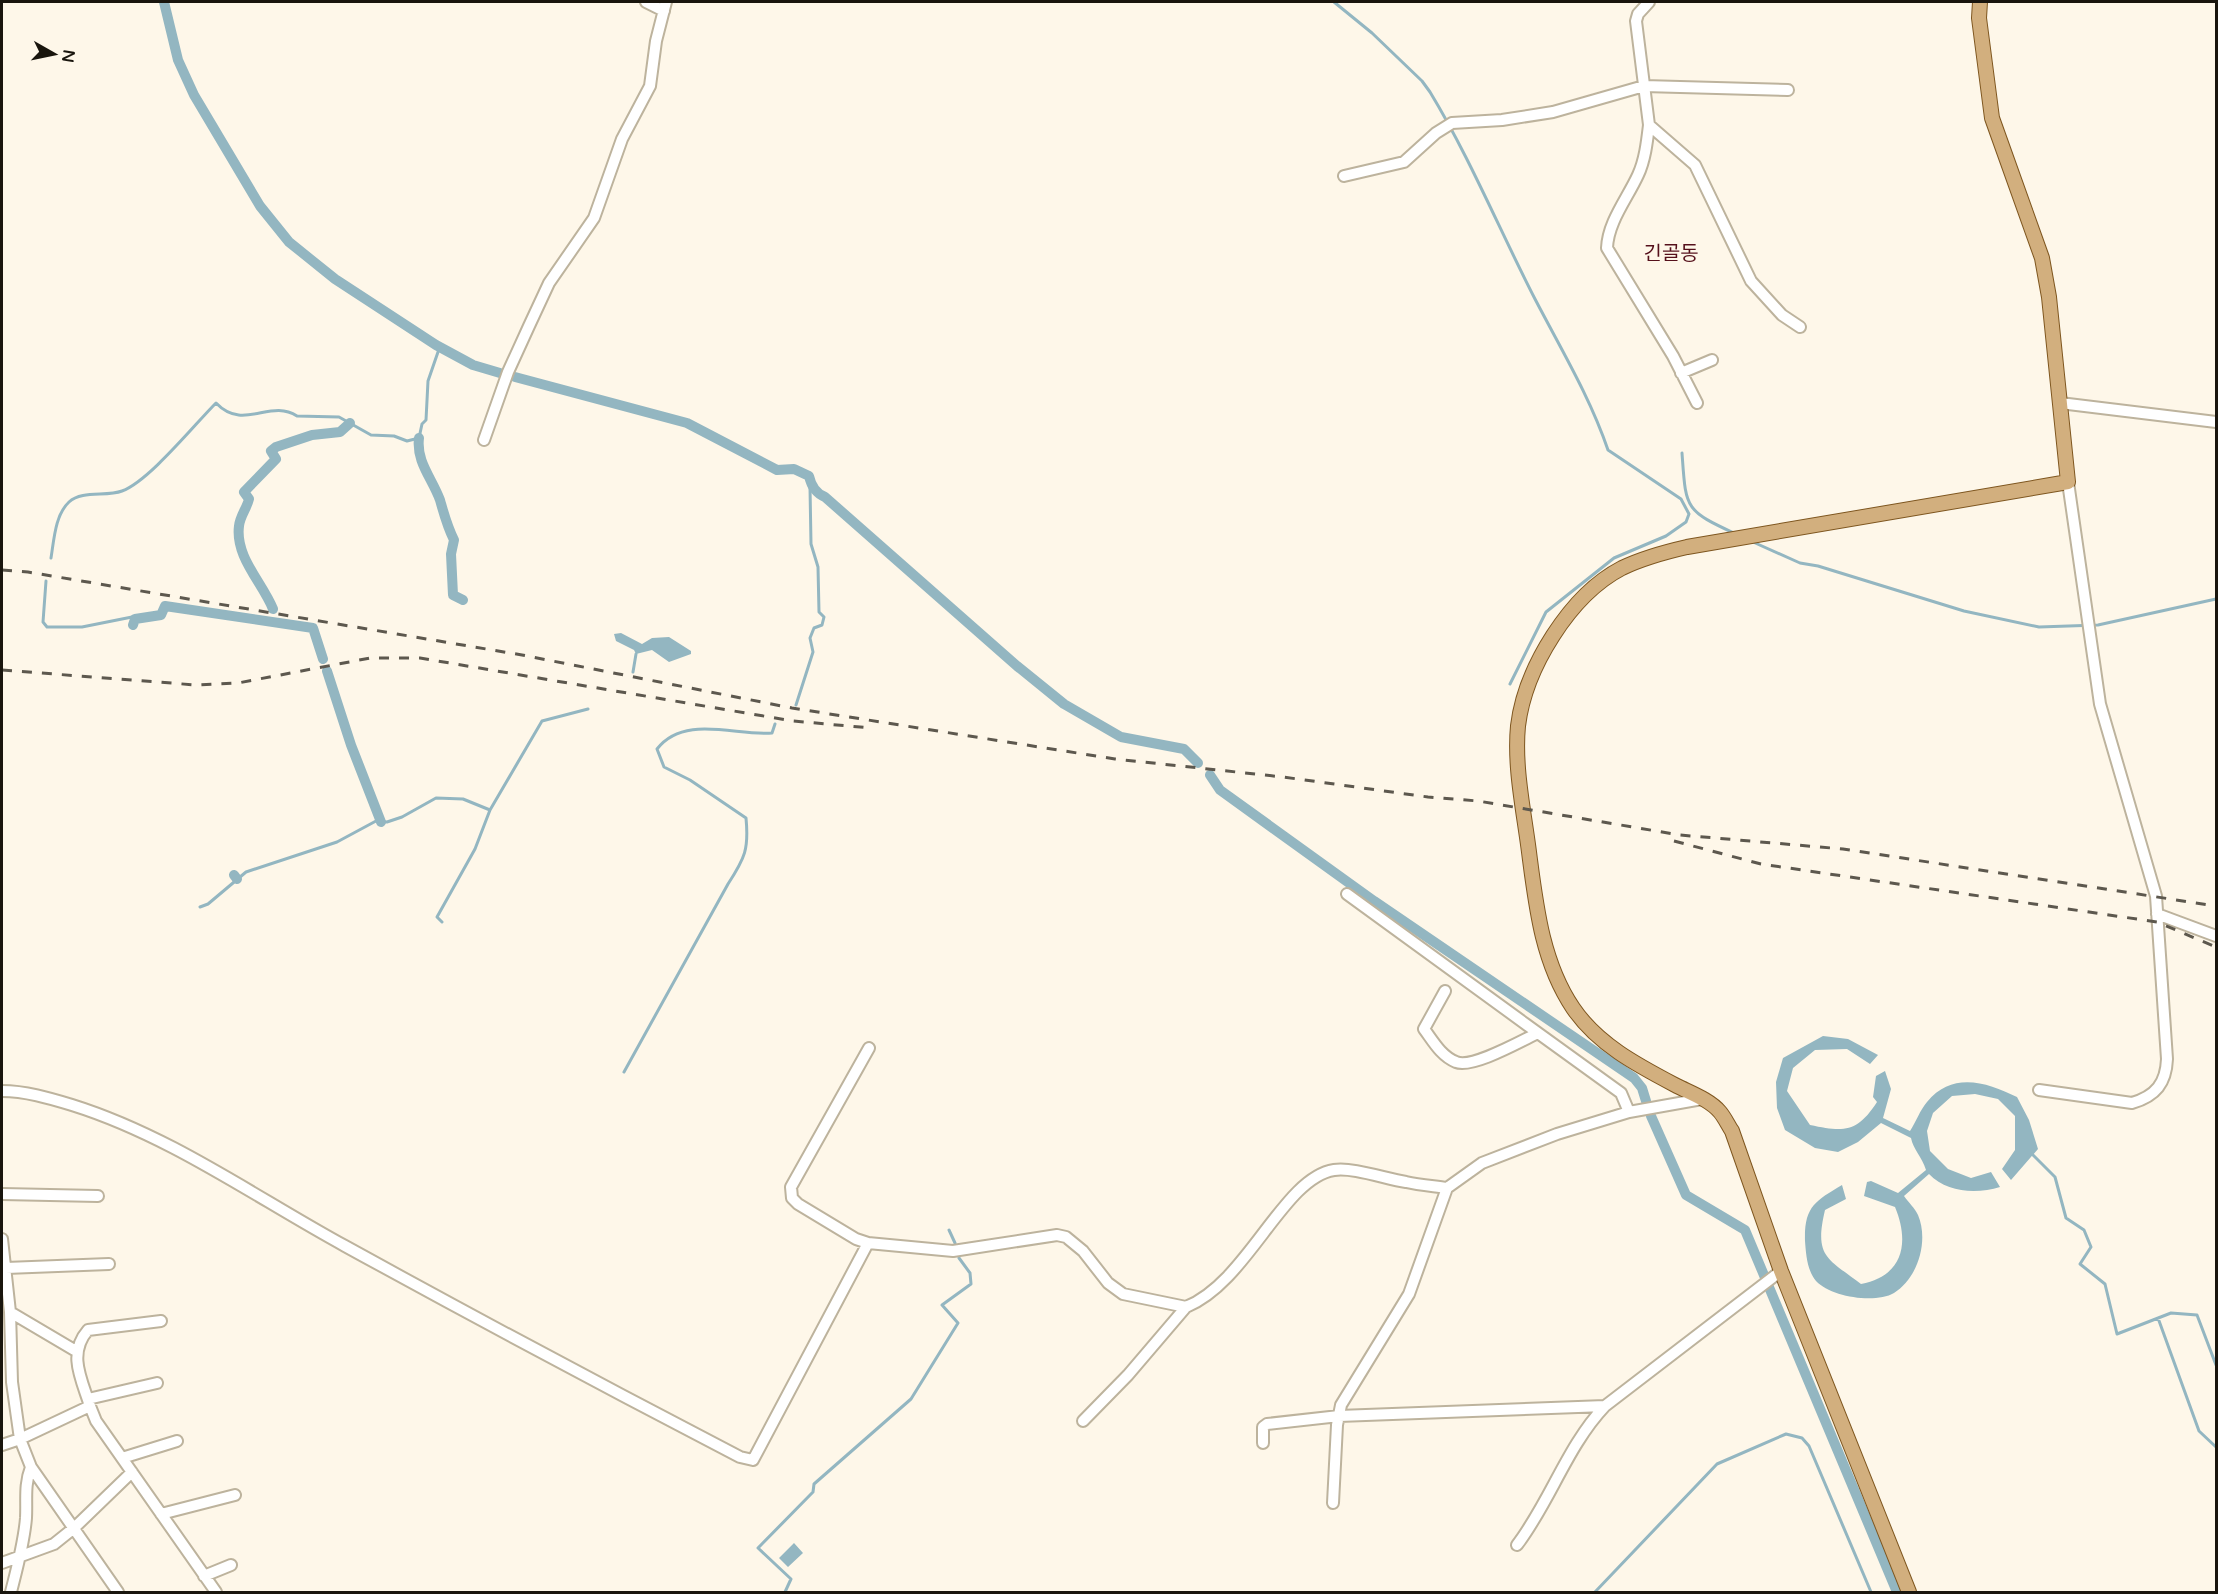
<svg xmlns="http://www.w3.org/2000/svg" width="2218" height="1594" font-family="'Varela Round','Noto Sans KR',sans-serif">
	<style>
		.water { fill: #93b6c1 }
		.lines { fill: none; stroke-linecap: round; stroke-linejoin: round }
		.stream { stroke: #93b6c1; stroke-width: 3 }
		.canal { stroke: #93b6c1; stroke-width: 10 }
		.minor-casing { stroke: #bdb39d; stroke-width: 14 }
		.major-casing { stroke: #7e561f; stroke-width: 16 }
		.minor { stroke: #fff; stroke-width: 10 }
		.major { stroke: #d2af7e; stroke-width: 14 }
		.rail { stroke: #5d584e; stroke-width: 3; stroke-dasharray: 10 10; stroke-linecap: butt }
		.labels { text-anchor: middle; dominant-baseline: central; stroke-width: 4.5; stroke-linejoin: round; paint-order: stroke }
		.quarter-label { font-size: 20px; fill: #55101b; stroke: #fef7e9 }
	</style>
	<rect width="100%" height="100%" fill="#fef7e9"/>
	<!-- water -->
	<path class="water" d="M621,633L642,644L652,638L669,637L691,651V654L669,662L652,650L636,654L634,650L616,641L614,634Z
		M1823,1036L1848,1039L1878,1055L1870,1064L1847,1049L1815,1050L1793,1068L1787,1091L1810,1125C1844,1132 1857,1133 1877,1102L1873,1097L1876,1076L1885,1071L1891,1089L1883,1118L1910,1131C1916,1122 1920,1110 1927,1102C1952,1071 1987,1082 2017,1097L2029,1120L2038,1149L2011,1180L2002,1169L2015,1150V1116L1998,1099L1975,1094L1952,1096L1933,1113L1927,1131L1930,1151L1948,1169L1971,1178L1991,1172L2000,1187C1977,1194 1947,1193 1929,1174L1904,1196C1908,1202 1915,1208 1918,1215C1929,1241 1918,1278 1894,1293C1875,1304 1831,1297 1816,1281C1807,1270 1806,1254 1805,1241C1804,1207 1815,1201 1842,1185L1846,1199L1825,1210C1814,1257 1827,1258 1861,1284C1903,1276 1910,1243 1895,1207L1864,1196L1867,1182L1871,1181L1898,1193L1926,1170C1922,1157 1913,1149 1911,1138L1881,1123L1858,1142L1838,1152L1815,1148L1785,1130L1777,1108L1776,1082L1783,1058Z
		M794,1543L803,1553L788,1567L779,1558Z"/>
	<g class="lines">
		<!-- stream -->
		<path class="stream" d="M1334,2L1372,33L1422,81L1430,92C1470,158 1500,231 1535,299C1561,349 1590,397 1608,450L1681,499L1689,514L1686,522L1666,536L1614,558L1546,612L1510,684
			M1682,453C1686,509 1684,510 1736,534
			M1753,542L1800,563L1818,566L1964,611L2039,627L2098,625L2216,599
			M51,558C54,540 55,515 69,502C82,490 106,497 122,491C149,481 194,425 216,403C244,432 270,398 297,416L339,417L371,435L394,436L407,441L419,438L422,424L426,420L428,381L438,352
			M46,581L43,622L47,627H82L132,617L135,619
			M633,672L636,654
			M796,705L813,652L810,638L814,628L822,625L824,617L819,612L818,567L811,544L810,487
			M200,907L208,904L246,872L337,842L376,821L387,822L402,817L436,798L463,799L490,810L542,721L588,709
			M442,922L437,917L475,849L490,810
			M624,1072L728,884C745,858 749,849 746,818L690,780L664,767L657,749C684,714 736,736 772,733L775,724
			M2032,1154L2055,1177L2066,1218L2084,1230L2091,1247L2080,1264L2105,1284L2117,1334L2171,1313L2197,1315L2216,1365
			M949,1230L955,1243
			M2158,1318L2199,1431L2216,1447
			M785,1592L791,1579L758,1548L813,1492L814,1484L911,1399L958,1323L942,1305L971,1284L970,1273L959,1258
			M1595,1592L1717,1464L1786,1434L1802,1438L1809,1446L1871,1592"/>
		<!-- canal -->
		<path class="canal" d="M164,2L178,60L194,95L260,206L289,242L335,279L436,345L473,365L500,373
			M515,377L687,423L777,470L794,469L809,476C811,485 815,493 825,497L1017,666L1064,704L1121,737L1184,749L1198,763
			M419,438C416,462 432,478 440,500C444,514 447,526 454,540L451,554L453,595L463,600
			M273,609C262,582 235,557 239,526C240,516 247,508 249,499L244,492L276,459L271,451L276,447L312,435L340,432L350,423
			M133,625L135,619L161,615L165,606L313,628L323,659
			M327,671L351,745L381,822
			M1210,775L1220,790L1374,901L1634,1078L1642,1088L1646,1101
			M234,875L237,879
			M1651,1116L1686,1195L1745,1230L1897,1592"/>
		<defs>
			<path id="minor" d="M646,2L664,11
				M1649,2L1638,14L1636,21L1649,125L1695,165L1751,281L1782,315L1800,327
				M1649,125C1647,142 1645,160 1638,175C1627,199 1608,222 1607,248L1673,356L1697,403
				M1344,176L1404,162L1436,133L1452,123L1502,120L1553,112L1644,86L1788,90
				M1681,373L1712,360
				M2060,403L2216,422
				M484,440L508,372L529,326L549,283L594,218L622,139L650,86L656,41L666,2
				M1347,894L1538,1033
				M2157,914L2216,936
				M869,1048L791,1187L792,1198L798,1204L856,1239L868,1243L953,1251L1057,1235L1066,1237L1083,1251L1108,1283L1123,1294L1186,1307L1128,1375L1083,1421
				M2039,1090L2132,1103C2156,1096 2166,1083 2167,1059L2156,896L2100,704L2068,482
				M2,1091C25,1091 49,1098 72,1105C171,1136 255,1197 345,1246C476,1318 607,1388 740,1457L753,1460L868,1243
				M1629,1112L1702,1099
				M2,1194L98,1196
				M2,1239L10,1312L12,1382L20,1439L31,1467L118,1592
				M6,1268L109,1264
				M1186,1307C1248,1282 1283,1178 1334,1170C1353,1167 1386,1179 1406,1182C1419,1185 1433,1186 1447,1188L1482,1163L1557,1134L1629,1112L1621,1093L1538,1033C1521,1041 1472,1069 1456,1062C1441,1056 1433,1041 1424,1029L1445,991
				M10,1312L76,1351
				M88,1399L157,1383
				M90,1406C82,1380 67,1354 88,1330L161,1321
				M1263,1443V1427L1267,1424L1339,1416L1605,1406L1781,1271
				M2,1445L20,1439L90,1406L96,1421L216,1592
				M122,1458L177,1441
				M1333,1503L1337,1425L1341,1405L1409,1294L1447,1188
				M161,1514L235,1495
				M1517,1545C1550,1502 1567,1446 1605,1406
				M2,1563L54,1544L74,1528L132,1472
				M204,1576L231,1565
				M11,1592C17,1568 24,1543 26,1518C27,1500 24,1485 31,1467"/>
			<path id="major" d="M1909,1592L1781,1271L1732,1131C1728,1125 1725,1118 1720,1112C1710,1100 1691,1093 1677,1086C1639,1066 1598,1045 1573,1008C1542,962 1536,906 1529,852C1524,812 1514,767 1518,726C1525,668 1570,595 1622,568C1643,558 1665,552 1687,547L2068,482L2049,297L2042,258L1992,118L1979,18L1980,2"/>
		</defs>
		<!-- minor casing -->
		<use href="#minor" class="minor-casing"/>
		<!-- major casing -->
		<use href="#major" class="major-casing"/>
		<!-- minor -->
		<use href="#minor" class="minor"/>
		<!-- major -->
		<use href="#major" class="major"/>
		<!-- rail -->
		<path class="rail" d="M2,570L28,572L522,655L792,708L1115,759L1283,777L1428,797L1478,801L1680,835L1843,849L2216,906
			M2,670L196,685L238,683L370,658H420L793,721L871,728
			M1674,841L1761,864L2157,922L2216,947"/>
	</g>
	<g class="labels">
		<!-- quarter labels -->
		<g class="quarter-label">
			<text x="1671" y="254">긴골동</text>
		</g>
	</g>
	<!-- border -->
	<rect width="2218" height="1594" fill="none" stroke="#19150d" stroke-width="6"/>
	<!-- north arrow -->
	<g transform="translate(54 54) rotate(99)" stroke="#fef7e9" stroke-width="4.5" paint-order="stroke">
	<path d="M0-4.5L10 22L0 15L-10 22Z" fill="#19150d"/>
	<text y="-9" font-size="16" font-weight="bold" text-anchor="middle" fill="#19150d">N</text>
	</g>
</svg>
